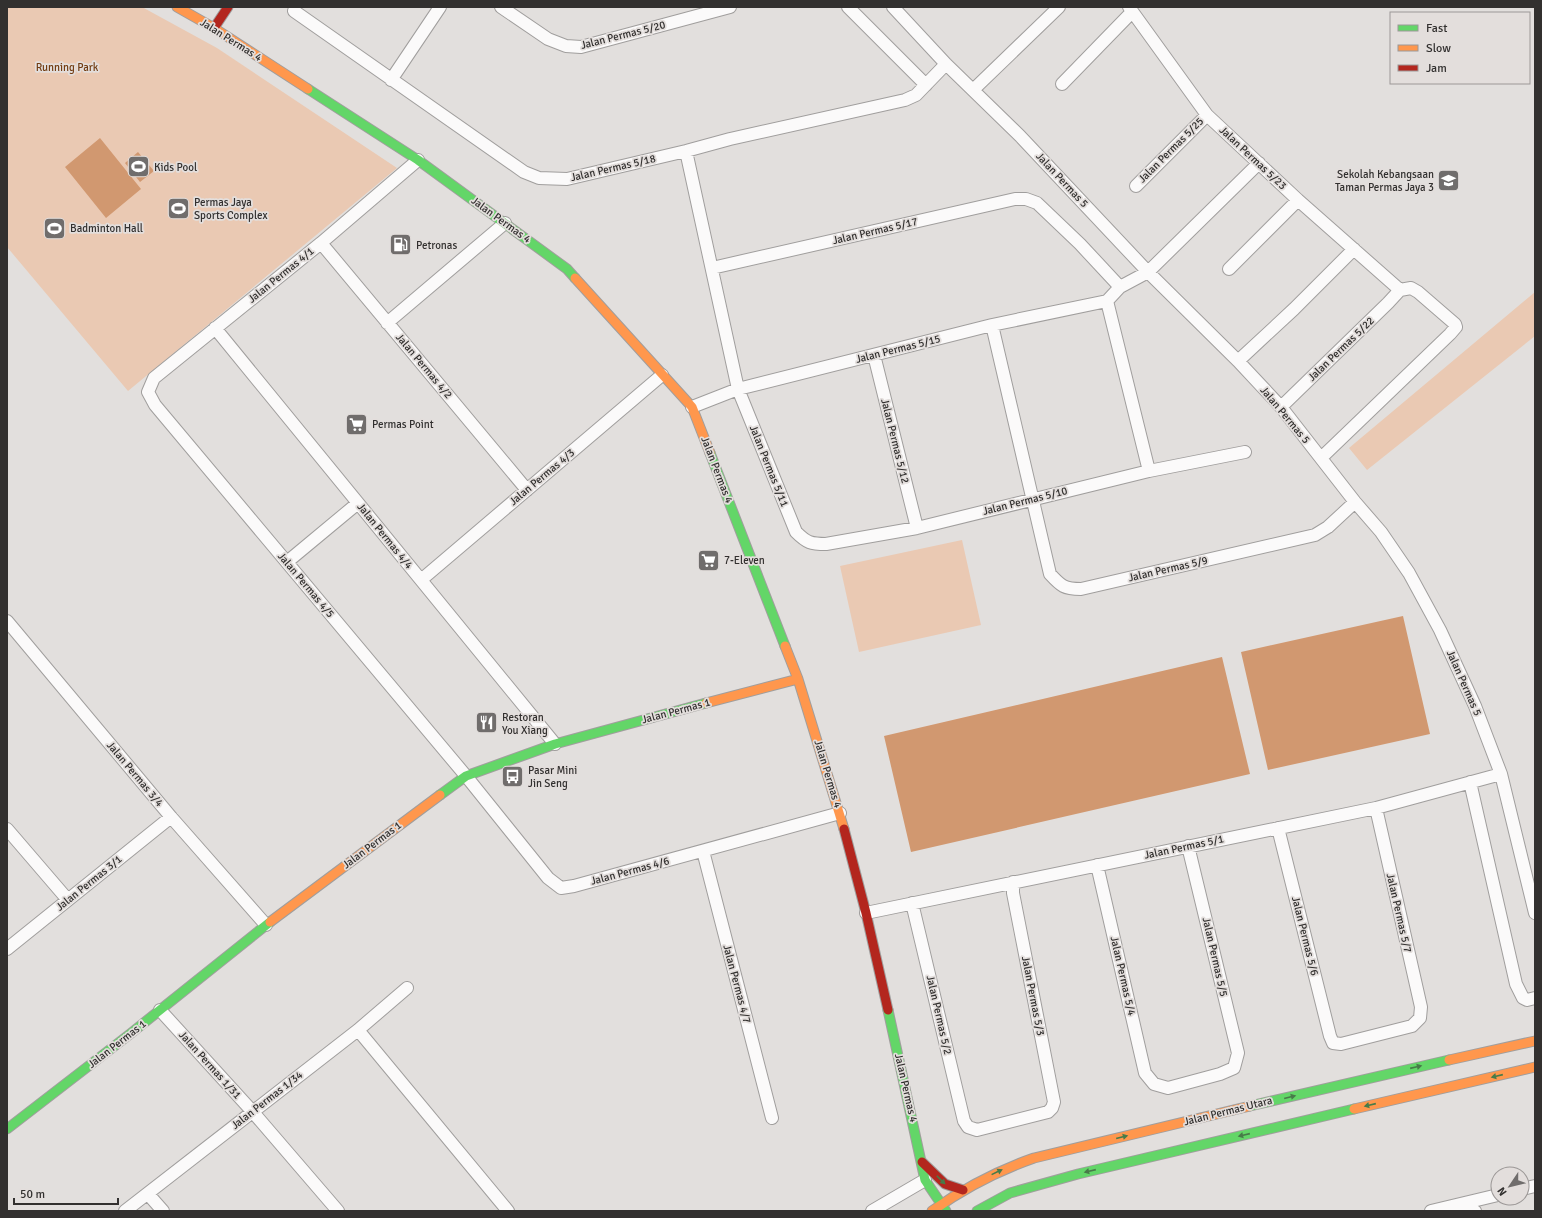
<svg xmlns="http://www.w3.org/2000/svg" width="1542" height="1218" font-family="Signika,sans-serif">
	<style>
		.green { fill: #eac9b3 }
		.water { fill: #d19870 }
		.lines { fill: none; stroke-linecap: round; stroke-linejoin: round }
		.street-casing { stroke: #a09e9d; stroke-width: 14 }
		.fast-casing { stroke: #a09e9d; stroke-width: 11 }
		.slow-casing { stroke: #a09e9d; stroke-width: 11 }
		.jam-casing { stroke: #a09e9d; stroke-width: 11 }
		.street { stroke: #fbfafa; stroke-width: 12 }
		.fast { stroke: #63d668; stroke-width: 9 }
		.slow { stroke: #ff974d; stroke-width: 9 }
		.jam { stroke: #b3261e; stroke-width: 9 }
		.oneway { fill: #487b49 }
		.labels { text-anchor: middle; dominant-baseline: central; stroke-width: 3.5; stroke-linejoin: round; paint-order: stroke }
		.street-label { font-size: 11px; fill: #32302f; stroke: #e3dedc }
		.park-label { font-size: 11px; fill: #723c12; stroke: #e3dedc }
		.poi-label { font-size: 11px; fill: #32302f; stroke: #e3dedc; text-anchor: start }
	</style>
	<rect width="100%" height="100%" fill="#e2dfdd"/>
	<!-- green -->
	<path class="green" d="M7,7H142L217,48L397,168L128,391L7,247Z
		M1535,292V336L1367,470L1349,448Z
		M962,540L981,625L859,652L840,566Z"/>
	<!-- water -->
	<path class="water" d="M100,138L141,189L106,218L65,167Z
		M138,152L154,171L140,182L125,163Z
		M1403,616L1430,734L1268,770L1241,652Z
		M1222,657L1250,774L911,852L884,736Z"/>
	<g class="lines">
		<defs>
			<path id="street" d="M501,7L548,39L566,46L581,47L730,7
				M848,7L926,85
				M893,7L946,64L1020,136L1148,272L1238,361L1281,407L1355,502L1381,532L1409,573L1440,630L1475,706L1501,774L1535,913
				M1129,7L1207,115L1298,200L1400,290
				M294,11L524,172L539,178L567,179L686,151L730,139L905,100L916,95L946,64
				M391,80L440,7
				M1062,84L1132,12
				M973,90L1059,7
				M686,151L738,389L796,532C807,543 811,544 826,544L917,528L1149,471L1245,452
				M418,160L321,243L154,378L148,392L155,405L466,776L548,878L561,888L574,886L840,813
				M1136,186L1207,115
				M321,243L527,490
				M712,268L1015,199H1026L1037,203L1080,244L1120,287
				M1229,269L1298,200
				M1107,301L1120,287L1148,272L1259,163
				M1107,301L1149,471
				M387,323L505,223
				M992,325L1050,574C1061,586 1064,589 1081,589L1315,535L1328,527L1355,502
				M215,328L555,744
				M874,355L917,528
				M1238,361L1294,309L1354,249
				M692,407L738,389L992,325L1107,301
				M1281,407L1388,303L1400,290
				M1321,458L1450,334L1456,327L1455,324L1418,292L1411,288L1400,290
				M287,562L358,503
				M421,580L662,375
				M7,621L171,817L266,925
				M1470,782L1516,984L1523,998L1527,1000L1535,998
				M1278,828L1330,1036L1333,1043L1341,1044L1412,1026L1420,1018L1421,1007L1376,808
				M7,829L68,900
				M703,851L772,1118
				M1097,865L1145,1073L1154,1084L1168,1088L1220,1074L1234,1068L1238,1053L1188,846
				M912,903L964,1121L968,1127L977,1130L1048,1112L1052,1108L1054,1102L1013,893V882
				M866,913L1376,808L1501,774
				M7,949L171,817
				M160,1010L252,1111L338,1211
				M358,1030L508,1211
				M1522,1189L1535,1186
				M148,1194L163,1211
				M1456,1207L1475,1211
				M125,1211L358,1030L407,988
				M872,1211L925,1180
				M1431,1211L1498,1195"/>
			<path id="fast" d="M308,89L418,160L567,269L575,278
				M710,453L785,646
				M440,795L466,776L555,744L706,703
				M888,1010L925,1180L946,1211
				M1250,1106L1449,1060
				M7,1129L130,1034L270,922
				M977,1211L1010,1193L1078,1174L1354,1109"/>
			<path id="slow" d="M177,7L214,28L308,89
				M575,278L692,407L710,453
				M785,646L798,679L844,829
				M706,703L798,679
				M270,922L440,795
				M1449,1060L1535,1041
				M1354,1109L1535,1067
				M932,1211C964,1188 997,1171 1034,1158L1250,1106"/>
			<path id="jam" d="M214,28L228,7
				M844,829L866,913L888,1010
				M922,1162L945,1184L963,1190"/>
		</defs>
		<!-- street casing -->
		<use href="#street" class="street-casing"/>
		<!-- fast casing -->
		<use href="#fast" class="fast-casing"/>
		<!-- slow casing -->
		<use href="#slow" class="slow-casing"/>
		<!-- jam casing -->
		<use href="#jam" class="jam-casing"/>
		<!-- street -->
		<use href="#street" class="street"/>
		<!-- fast -->
		<use href="#fast" class="fast"/>
		<!-- slow -->
		<use href="#slow" class="slow"/>
		<!-- jam -->
		<use href="#jam" class="jam"/>
	</g>
	<!-- one-way arrows -->
	<defs><path id="oneway-solid" d="M-6-.8H1V-3.2L6.5 0L1 3.2V.8H-6Z"/></defs>
	<g class="oneway">
		<use href="#oneway-solid" transform="translate(1416 1067) rotate(-13)"/>
		<use href="#oneway-solid" transform="translate(1497 1076) rotate(167)"/>
		<use href="#oneway-solid" transform="translate(1290 1097) rotate(-14)"/>
		<use href="#oneway-solid" transform="translate(1370 1105) rotate(167)"/>
		<use href="#oneway-solid" transform="translate(1244 1135) rotate(167)"/>
		<use href="#oneway-solid" transform="translate(1122 1137) rotate(-14)"/>
		<use href="#oneway-solid" transform="translate(1090 1171) rotate(167)"/>
		<use href="#oneway-solid" transform="translate(997 1172) rotate(-26)"/>
		<use href="#oneway-solid" transform="translate(941 1180) rotate(45)"/>
	</g>
	<!-- icons -->
	<defs>
		<symbol id="stadium-square" viewBox="-11 -11 22 22"><rect x="-9" y="-9" width="18" height="18" rx="4" fill="#706d6c" stroke="#e3dedc"/><path d="M0-5a6.5 5 0 1 0 0 10a6.5 5 0 1 0 0-10ZM-3.5-1.8h7v3.6h-7Z" fill="#fff"/></symbol>
		<symbol id="school-square" viewBox="-11 -11 22 22"><rect x="-9" y="-9" width="18" height="18" rx="4" fill="#706d6c" stroke="#e3dedc"/><path d="M0-5L7-2L0 1L-7-2ZM-4 1L0 2.5L4 1V4Q0 6-4 4Z" fill="#fff"/></symbol>
		<symbol id="fuel-square" viewBox="-11 -11 22 22"><rect x="-9" y="-9" width="18" height="18" rx="4" fill="#706d6c" stroke="#e3dedc"/><path d="M-5.5-6h7V0h2V4h1.3V-2.5L3-4.5l.8-.8L6-3V5H2.5V1h-1V6h-7ZM-4.2-4.7v3.2H.2V-4.7Z" fill="#fff"/></symbol>
		<symbol id="supermarket-square" viewBox="-11 -11 22 22"><rect x="-9" y="-9" width="18" height="18" rx="4" fill="#706d6c" stroke="#e3dedc"/><path d="M-6-5.5h2.5l.6 2H6L4.5 2H-2.5L-4.4-4H-6ZM-1.5 3.2a1.3 1.3 0 1 0 .1 0ZM3 3.2a1.3 1.3 0 1 0 .1 0Z" fill="#fff"/></symbol>
		<symbol id="restaurant-square" viewBox="-11 -11 22 22"><rect x="-9" y="-9" width="18" height="18" rx="4" fill="#706d6c" stroke="#e3dedc"/><path d="M-5-6h1v4h1v-4h1v4h1v-4h1v5L-1.5 .5V6h-2V.5L-5-1ZM5-6V6H3V1.5H1.5Q1.5-4 5-6Z" fill="#fff"/></symbol>
		<symbol id="bus-square" viewBox="-11 -11 22 22"><rect x="-9" y="-9" width="18" height="18" rx="4" fill="#706d6c" stroke="#e3dedc"/><path d="M-5-6H5V4H4V6H2V4H-2V6H-4V4H-5ZM-3.5-4V0h7V-4ZM-3.5 1.2v1.5H-2V1.2ZM2 1.2v1.5H3.5V1.2Z" fill="#fff"/></symbol>
	</defs>
	<g fill-rule="evenodd">
		<use href="#stadium-square" x="126" y="154" width="25" height="25"/>
		<use href="#school-square" x="1436" y="168" width="25" height="25"/>
		<use href="#stadium-square" x="166" y="196" width="25" height="25"/>
		<use href="#stadium-square" x="42" y="216" width="25" height="25"/>
		<use href="#fuel-square" x="388" y="232" width="25" height="25"/>
		<use href="#supermarket-square" x="344" y="412" width="25" height="25"/>
		<use href="#supermarket-square" x="696" y="548" width="25" height="25"/>
		<use href="#restaurant-square" x="474" y="710" width="25" height="25"/>
		<use href="#bus-square" x="500" y="764" width="25" height="25"/>
	</g>
	<g class="labels">
		<!-- street labels -->
		<g class="street-label">
			<text transform="translate(623 35) rotate(-14)">Jalan Permas 5/20</text>
			<text transform="translate(231 40) rotate(32)">Jalan Permas 4</text>
			<text transform="translate(1171 150) rotate(-45)">Jalan Permas 5/25</text>
			<text transform="translate(1253 158) rotate(43)">Jalan Permas 5/23</text>
			<text transform="translate(613 168) rotate(-13)">Jalan Permas 5/18</text>
			<text transform="translate(1062 180) rotate(47)">Jalan Permas 5</text>
			<text transform="translate(501 220) rotate(36)">Jalan Permas 4</text>
			<text transform="translate(875 231) rotate(-13)">Jalan Permas 5/17</text>
			<text transform="translate(281 275) rotate(-39)">Jalan Permas 4/1</text>
			<text transform="translate(898 349) rotate(-14)">Jalan Permas 5/15</text>
			<text transform="translate(1341 349) rotate(-44)">Jalan Permas 5/22</text>
			<text transform="translate(424 366) rotate(50)">Jalan Permas 4/2</text>
			<text transform="translate(1285 415) rotate(50)">Jalan Permas 5</text>
			<text transform="translate(895 441) rotate(76)">Jalan Permas 5/12</text>
			<text transform="translate(769 466) rotate(68)">Jalan Permas 5/11</text>
			<text transform="translate(717 470) rotate(69)">Jalan Permas 4</text>
			<text transform="translate(542 477) rotate(-40)">Jalan Permas 4/3</text>
			<text transform="translate(1025 501) rotate(-14)">Jalan Permas 5/10</text>
			<text transform="translate(385 536) rotate(51)">Jalan Permas 4/4</text>
			<text transform="translate(1168 569) rotate(-13)">Jalan Permas 5/9</text>
			<text transform="translate(306 585) rotate(50)">Jalan Permas 4/5</text>
			<text transform="translate(1464 683) rotate(66)">Jalan Permas 5</text>
			<text transform="translate(676 711) rotate(-15)">Jalan Permas 1</text>
			<text transform="translate(135 774) rotate(50)">Jalan Permas 3/4</text>
			<text transform="translate(828 774) rotate(73)">Jalan Permas 4</text>
			<text transform="translate(372 845) rotate(-37)">Jalan Permas 1</text>
			<text transform="translate(1184 847) rotate(-12)">Jalan Permas 5/1</text>
			<text transform="translate(630 871) rotate(-15)">Jalan Permas 4/6</text>
			<text transform="translate(89 883) rotate(-39)">Jalan Permas 3/1</text>
			<text transform="translate(1399 913) rotate(77)">Jalan Permas 5/7</text>
			<text transform="translate(1305 936) rotate(76)">Jalan Permas 5/6</text>
			<text transform="translate(1215 957) rotate(77)">Jalan Permas 5/5</text>
			<text transform="translate(1123 976) rotate(77)">Jalan Permas 5/4</text>
			<text transform="translate(737 984) rotate(75)">Jalan Permas 4/7</text>
			<text transform="translate(1033 996) rotate(79)">Jalan Permas 5/3</text>
			<text transform="translate(939 1015) rotate(77)">Jalan Permas 5/2</text>
			<text transform="translate(117 1044) rotate(-38)">Jalan Permas 1</text>
			<text transform="translate(210 1065) rotate(48)">Jalan Permas 1/31</text>
			<text transform="translate(906 1088) rotate(77)">Jalan Permas 4</text>
			<text transform="translate(267 1100) rotate(-38)">Jalan Permas 1/34</text>
			<text transform="translate(1228 1111) rotate(-14)">Jalan Permas Utara</text>
		</g>
		<!-- park labels -->
		<g class="park-label">
			<text x="67" y="67">Running Park</text>
		</g>
		<!-- poi labels -->
		<g class="poi-label">
			<text x="154" y="167">Kids Pool</text>
			<text x="1434" y="174" text-anchor="end">Sekolah Kebangsaan<tspan x="1434" dy="13">Taman Permas Jaya 3</tspan></text>
			<text x="194" y="202">Permas Jaya<tspan x="194" dy="13">Sports Complex</tspan></text>
			<text x="70" y="228">Badminton Hall</text>
			<text x="416" y="245">Petronas</text>
			<text x="372" y="424">Permas Point</text>
			<text x="724" y="560">7-Eleven</text>
			<text x="502" y="717">Restoran<tspan x="502" dy="13">You Xiang</tspan></text>
			<text x="528" y="770">Pasar Mini<tspan x="528" dy="13">Jin Seng</tspan></text>
		</g>
	</g>
	<!-- border -->
	<rect width="1542" height="1218" fill="none" stroke="#32302f" stroke-width="16"/>
	<!-- legend -->
	<rect x="1390" y="12" width="140" height="72" fill="#e3dedc" stroke="#9c9897"/>
	<rect x="1398" y="25" width="20" height="6" fill="#63d668" stroke="#9c9897"/>
	<text x="1426" y="32" font-size="12" fill="#32302f">Fast</text>
	<rect x="1398" y="45" width="20" height="6" fill="#ff974d" stroke="#9c9897"/>
	<text x="1426" y="52" font-size="12" fill="#32302f">Slow</text>
	<rect x="1398" y="65" width="20" height="6" fill="#b3261e" stroke="#9c9897"/>
	<text x="1426" y="72" font-size="12" fill="#32302f">Jam</text>
	<!-- north arrow -->
	<g transform="translate(1510 1186) rotate(235)"><circle r="19" fill="#e3dedc" stroke="#9c9897"/>
	<path d="M0-3L7 15L0 10L-7 15Z" fill="#706d6c"/>
	<text y="-6" font-size="11" font-weight="bold" text-anchor="middle" fill="#32302f">N</text>
	</g>
	<!-- scale -->
	<path d="M14 1198v6h104v-6" fill="none" stroke="#32302f" stroke-width="2"/>
	<text x="20" y="1198" font-size="12" fill="#32302f" stroke="#e3dedc" stroke-width="3" paint-order="stroke">50 m</text>
</svg>
